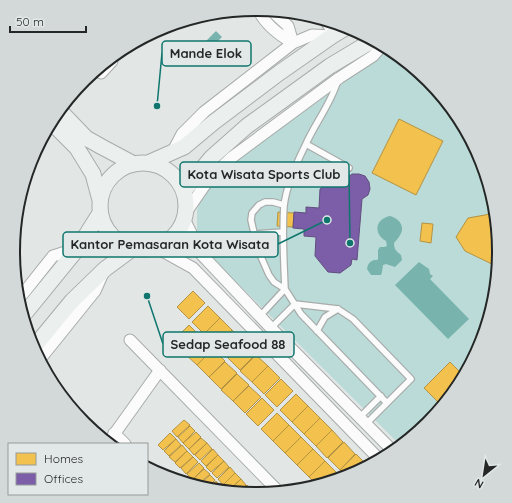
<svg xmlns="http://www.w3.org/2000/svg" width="512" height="503" font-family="Quicksand,sans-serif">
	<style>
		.green { fill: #badbd7 }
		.water { fill: #78b3ad }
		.homes { fill: #f2c14e; stroke: #b49342 }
		.offices { fill: #7b5ea7; stroke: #614e80 }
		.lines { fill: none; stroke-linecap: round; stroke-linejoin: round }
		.lane-casing { stroke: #a8acab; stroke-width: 8 }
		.street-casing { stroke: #a8acab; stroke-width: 13 }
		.secondary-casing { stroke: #a8acab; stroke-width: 17 }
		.lane { stroke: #fbfbfb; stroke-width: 5.5 }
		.street { stroke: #fbfbfb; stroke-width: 11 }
		.secondary { stroke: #ebf0ef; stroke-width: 15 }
		.rim { fill: none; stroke: #242726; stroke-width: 2 }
		.leader { fill: none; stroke: #0f766e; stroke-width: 1.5 }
		.callout-dot { fill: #0f766e; stroke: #e1e8e7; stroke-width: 1.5 }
		.callout { fill: #e1e8e7; stroke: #0f766e; stroke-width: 1.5 }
		.callout-label { font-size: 13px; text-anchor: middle; font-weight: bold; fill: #242726 }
	</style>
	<rect width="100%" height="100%" fill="#e2e7e6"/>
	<!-- green -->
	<path class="green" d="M386,52L428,80L480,159L498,252L480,345L427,423L398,443L214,260L197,234V210L204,192L243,152L274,132Z"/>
	<!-- water -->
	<path class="water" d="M216,31L222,37L203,56L197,50Z
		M390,216C398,218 406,226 400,235C399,238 396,240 394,243C394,249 396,251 401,255L402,260L395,267L386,264L383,265L382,272L381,275H371L367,269C368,264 369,262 374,260H377L378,259V250L380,247H384L387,246L386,241C373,234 375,219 390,216Z
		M419,262L429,269L430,274L433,276L430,279L469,319L448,339L395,285Z"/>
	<!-- homes -->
	<path class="homes" d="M399,119L443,141L416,195L372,173Z
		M278,212L294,213L293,227L277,226Z
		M491,213L498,252L496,266L465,251L456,237L468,218L485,215Z
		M422,223L433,224L431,243L420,241Z
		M193,291L205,303L189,319L177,307Z
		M208,306L220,318L204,334L192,322Z
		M220,318L232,330L216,346L204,334Z
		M189,325L201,337L185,353L173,341Z
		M232,330L244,342L228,358L216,346Z
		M201,338L213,349L197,365L185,354Z
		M244,342L256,354L240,370L228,358Z
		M213,349L225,361L209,377L197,365Z
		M256,355L268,366L252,382L240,371Z
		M225,362L237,373L221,389L209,377Z
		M450,362L461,373L440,404L424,388Z
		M268,366L280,378L264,394L252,382Z
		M237,374L249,385L233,401L221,390Z
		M281,379L293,391L277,407L265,395Z
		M249,386L261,397L245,413L233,401Z
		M296,394L308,406L292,422L280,410Z
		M262,398L274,410L258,426L246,414Z
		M308,406L320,418L304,434L292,422Z
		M277,413L289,425L273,441L261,429Z
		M320,418L332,430L316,446L304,434Z
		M184,420L190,425L177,437L172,431Z
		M289,425L301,437L285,453L273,441Z
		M190,426L195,431L183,443L178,437Z
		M332,430L343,442L327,458L316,446Z
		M196,432L201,437L189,449L183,443Z
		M170,433L176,439L163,450L158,445Z
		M301,437L313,449L297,465L285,453Z
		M201,438L207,443L194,455L189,449Z
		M176,439L181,445L169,456L164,451Z
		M344,442L355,454L340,470L328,458Z
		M207,443L212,449L200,460L195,455Z
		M182,445L187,451L175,462L169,457Z
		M213,449L218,455L206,466L201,461Z
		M313,449L325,461L309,477L297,465Z
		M187,451L193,457L180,468L175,463Z
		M356,454L366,464L346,476L340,470Z
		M218,455L224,461L211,472L206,467Z
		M193,457L198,462L186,474L181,468Z
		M224,461L229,467L217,478L212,473Z
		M325,461L337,473L331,479L314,482L309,477Z
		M199,463L204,468L192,480L187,474Z
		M230,467L235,473L223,485L218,479Z
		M204,469L210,474L200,483L193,482L192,480Z
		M235,473L241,479L230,489L227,488L223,485Z
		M210,475L215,480L210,485L201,483Z
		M241,479L246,485L240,491L231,489Z
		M216,481L221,487L211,485Z
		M247,485L252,491L250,493L241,491Z"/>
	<!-- offices -->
	<path class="offices" d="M352,174H359L365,176L369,182L370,189L368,195L362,199L357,260L352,259L351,265L340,273L328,272L315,256L316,237L304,236V229L293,228L294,212L306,213V207L319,208L320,189L334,178L346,179Z"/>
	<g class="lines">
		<defs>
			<path id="lane" d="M324,23L331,34
				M306,144L349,168
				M284,205L273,202H265L259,205L252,213L251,220L258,250L269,275L274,282L285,289L301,314L387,403
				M255,234L283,232
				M260,316L285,289C284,262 282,234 284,206C286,188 297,162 305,146C315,123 331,104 338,80
				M271,328L295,304L338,309L353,319L411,379L366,424
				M317,331L325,317L338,309
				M360,417L381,396"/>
			<path id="street" d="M258,9C265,25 279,35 293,43
				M274,13L288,26L293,43
				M101,73L112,61
				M172,153L182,134L204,112L293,43L312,35L332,36
				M187,211L209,179L231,158L339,78L373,56L380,48
				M185,221L202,255L271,328L390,448
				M157,248L193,268L377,457
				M22,295L53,256L78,248
				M130,340L277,490
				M41,358L95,291L103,273
				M114,433L125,444
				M110,440L160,370"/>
			<path id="secondary" d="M62,113L86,138L102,147L134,164
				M54,125L77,148L93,174L100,200
				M100 206a43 43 0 1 1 86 0a43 43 0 1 1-86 0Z
				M148,163L184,147L214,122L279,73L332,36L347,27
				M184,191L212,157L247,126L330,66L370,42
				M26,312L78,248L100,213
				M34,347L72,301L105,269L132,249"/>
		</defs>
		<!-- lane casing -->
		<use href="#lane" class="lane-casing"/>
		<!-- street casing -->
		<use href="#street" class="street-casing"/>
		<!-- secondary casing -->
		<use href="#secondary" class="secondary-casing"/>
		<!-- lane -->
		<use href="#lane" class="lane"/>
		<!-- street -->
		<use href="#street" class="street"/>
		<!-- secondary -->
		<use href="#secondary" class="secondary"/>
	</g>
	<!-- crop -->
	<path d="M0 0H512V503H0ZM255 16H257A235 235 0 0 1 492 251V252A235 235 0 0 1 257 487H255A235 235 0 0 1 20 252V251A235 235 0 0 1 255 16Z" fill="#d2d9d8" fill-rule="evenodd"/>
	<path class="rim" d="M255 16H257A235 235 0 0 1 492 251V252A235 235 0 0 1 257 487H255A235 235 0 0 1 20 252V251A235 235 0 0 1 255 16Z"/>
	<!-- callouts -->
	<path class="leader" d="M157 106L162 53M350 243L349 174M327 220L278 244M147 296L163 344"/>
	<g class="callout-dot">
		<circle cx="157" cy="106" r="4"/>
		<circle cx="350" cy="243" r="4"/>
		<circle cx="327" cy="220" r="4"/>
		<circle cx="147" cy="296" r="4"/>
	</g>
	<g class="callout">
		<rect x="162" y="41" width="89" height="25" rx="4"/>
		<rect x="180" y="162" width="169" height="25" rx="4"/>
		<rect x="63" y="232" width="215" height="25" rx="4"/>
		<rect x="163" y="332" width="131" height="25" rx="4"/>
	</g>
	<g class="callout-label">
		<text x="206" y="58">Mande Elok</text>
		<text x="264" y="179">Kota Wisata Sports Club</text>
		<text x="170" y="249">Kantor Pemasaran Kota Wisata</text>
		<text x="228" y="349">Sedap Seafood 88</text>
	</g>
	<!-- legend -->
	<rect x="8" y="443" width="140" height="52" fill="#e1e8e7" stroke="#959b9a"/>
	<rect x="16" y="453" width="20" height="12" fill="#f2c14e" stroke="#959b9a"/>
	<text x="44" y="463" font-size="12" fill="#242726">Homes</text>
	<rect x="16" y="473" width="20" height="12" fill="#7b5ea7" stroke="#959b9a"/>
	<text x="44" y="483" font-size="12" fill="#242726">Offices</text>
	<!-- north arrow -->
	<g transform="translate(484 475) rotate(210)" stroke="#e1e8e7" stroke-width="3" paint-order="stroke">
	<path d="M0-3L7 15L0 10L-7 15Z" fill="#242726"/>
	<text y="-6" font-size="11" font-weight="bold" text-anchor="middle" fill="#242726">N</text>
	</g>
	<!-- scale -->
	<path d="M10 26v6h76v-6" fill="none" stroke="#242726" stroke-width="2"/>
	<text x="16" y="26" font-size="12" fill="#242726" stroke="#e1e8e7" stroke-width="3" paint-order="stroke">50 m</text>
</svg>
